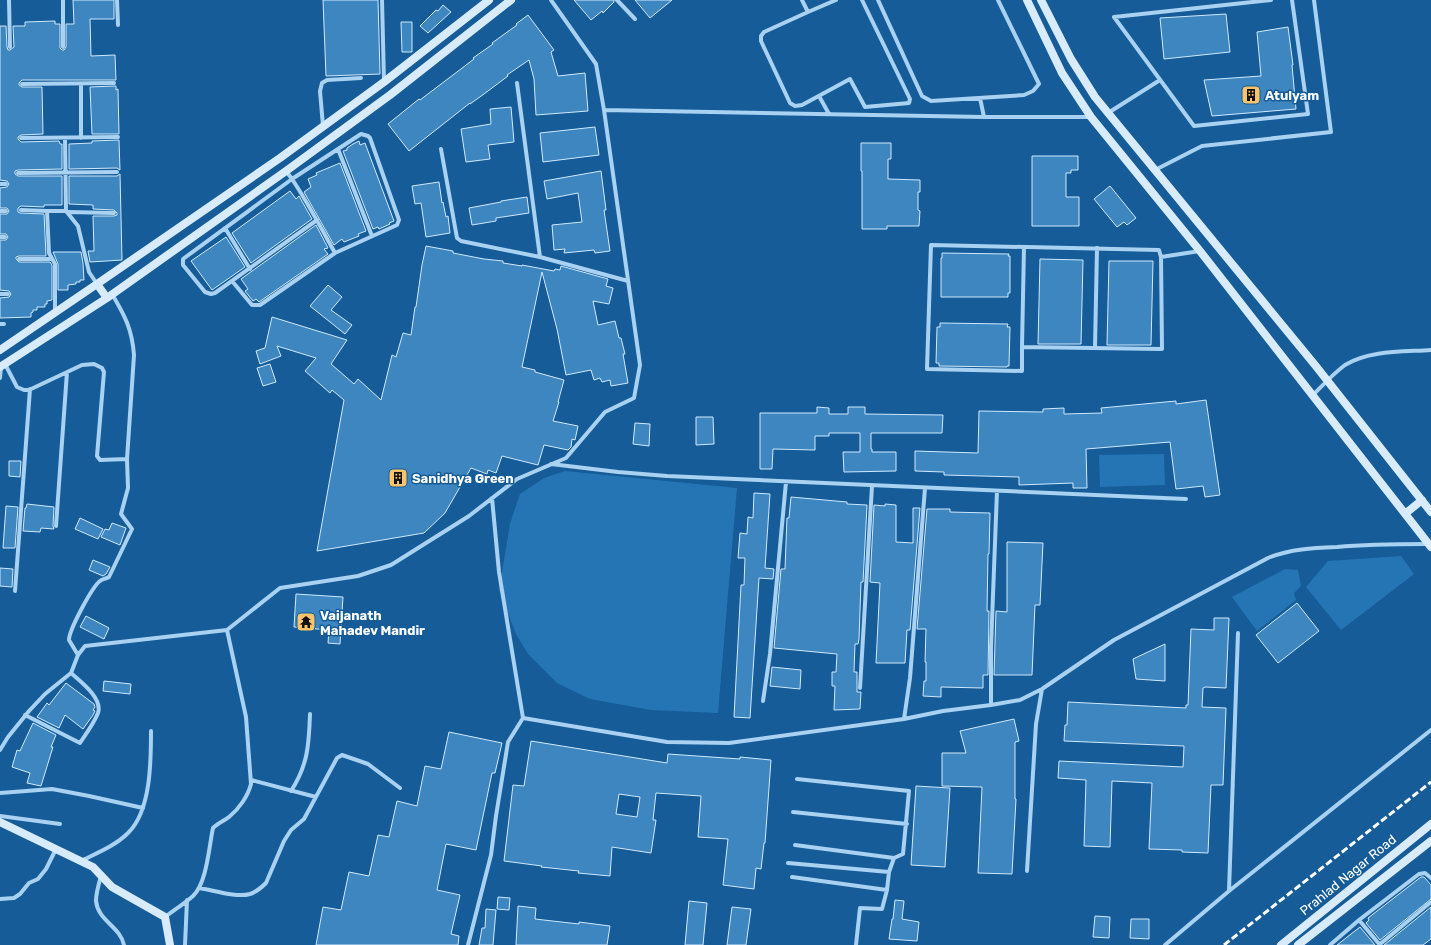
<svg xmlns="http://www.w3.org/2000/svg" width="1431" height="945" font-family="Rubik,sans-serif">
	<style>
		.green { fill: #2575b5 }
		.building { fill: #3e86c0; stroke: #d0e9fc; fill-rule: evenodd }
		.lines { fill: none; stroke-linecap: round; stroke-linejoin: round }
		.street { stroke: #a8d1f2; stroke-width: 4 }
		.secondary { stroke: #d7ebfc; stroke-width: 8 }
		.rail { stroke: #fff; stroke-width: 3; stroke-dasharray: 7 3; stroke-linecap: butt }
		.labels { text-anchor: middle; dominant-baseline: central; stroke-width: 3; stroke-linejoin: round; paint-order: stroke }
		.poi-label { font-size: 13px; font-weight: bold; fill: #fff; stroke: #155c98; text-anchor: start }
		.street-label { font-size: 13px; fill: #fff; stroke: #155c98 }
	</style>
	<rect width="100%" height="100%" fill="#155c98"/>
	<!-- green -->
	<path class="green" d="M1164,454L1165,485L1100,487L1099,455Z
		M565,471L737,488L718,713L651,710L590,699L557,683L528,654L516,634L499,590L510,524L520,494L544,478Z
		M1401,556L1414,574L1341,630L1306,587L1328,561Z
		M1285,569L1298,570L1301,586L1294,593L1296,600L1257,631L1232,597Z"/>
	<!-- building -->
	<path class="building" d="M73,0H114V19H90L91,56L115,55L116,80H22L19,83V85L22,87H42L43,134L21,135L18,137V139L21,142L59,141L60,144H62V169L18,170L15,171V174L18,176H62V205H44V207L21,206L18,208V212L20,213L44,214L46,256H19L16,257V259L19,262H50L52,265V300L47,301V304H45V307H37V310H33V312L31,313V317L0,318V298L9,297L11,294L9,291L0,290V240H6L8,237L6,234H0V214H7L9,211L7,208H0V188L7,187L9,184L7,181L0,180V26H6L7,47L8,50H10L14,47L13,26H25V22L55,21V24H60V48L62,50H64L66,47V24H74Z
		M323,0H378L380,74L326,76Z
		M574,0H614V2L603,13L602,11L591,20Z
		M635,0H672L650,18Z
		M443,5L451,12L428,33L420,26L436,10L438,11Z
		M1226,14L1230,52L1164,59L1160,18Z
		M528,15L554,50L551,52L558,76L585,73L588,111L536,115L534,79L529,60L507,75L508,76L484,94L470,104V103L409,151L388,124L419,99L420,100L474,59L473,58L493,44L492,43L517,25L516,24Z
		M401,22H412V52H402Z
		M1288,27L1293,65H1292L1296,109L1212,116L1204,80L1261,76L1257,32Z
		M114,86H116V90L118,89L119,134H92L90,87Z
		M511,107L514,142L488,145L490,159L466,162L461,129L491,124L490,109Z
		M595,127L599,155L543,162L540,133Z
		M119,140L120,170L117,168L69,169V144L92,143V141Z
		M359,141L360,145L365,143L394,221L389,223L390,224L379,229L378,227L373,229L343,151L347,150V148L353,144Z
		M861,143H891V159H888V179L920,180V192H918V210L920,211L919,226H887V229H862V171H861Z
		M1032,156H1078V170H1071V173H1066V197H1079V226H1032Z
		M340,163L366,231L358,234L359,236L344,242L342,239L334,245L304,192L311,187L308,179L317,175L316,173Z
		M601,171L606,210H604L610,251L595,253L594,250L564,253L565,249L554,250L552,225L582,222L578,193L547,199L544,181Z
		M120,174L122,260L90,262L88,251H94L93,216H114L117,215V213L114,210L93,209V205L69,204V176H117Z
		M439,182L442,203L443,202L446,217L448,216L450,233L426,237L421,203L415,204L412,186Z
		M1110,186L1136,218L1127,225L1124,222L1117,227L1094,199Z
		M290,191L296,199L299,196L312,219L251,263L232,233Z
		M527,197L529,213L496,218V221L472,225L469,208L501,202V201Z
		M316,225L328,248L324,249L328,254L259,302L256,299L253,301L245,291L248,289L241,279Z
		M226,237L245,267L212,290L191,261Z
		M426,246L453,251V253L484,259L503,261V263L522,266V265L554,271L555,269L560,270L561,266L608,279L606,286L613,288L609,304L593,301L598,325L615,321L619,338H621L625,354H623L628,383L611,386L610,380L602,382L600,378L594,380L591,370L566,375L557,329L542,272L522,367L535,370V372L564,380L558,402H559L553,421L578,426L575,440L572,439L571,447L568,450L544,445L538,465L502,456L496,473L488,470L487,474L471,468L445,513L424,533L317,551L344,400L332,390L330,393L305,371L316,358L277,346L281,356L260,364L256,351L265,348L272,317L347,340L331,364L354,384L358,379L381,400L392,355L396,357L403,333L411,335L415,307H416L422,265Z
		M53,252H81L83,263L84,280H80V282H76V284L68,285V290H58V264Z
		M942,253L1009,254L1008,256H1010V293H1008V297H941V258H942Z
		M1040,259L1083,260L1081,344H1038Z
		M1109,261H1153L1151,345H1107Z
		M328,285L342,297L331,310L352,325L345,334L310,306Z
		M940,323L1008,324L1007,327H1010L1009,366H1007V367L939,366V363H936L937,327H940Z
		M270,364L276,382L263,386L257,368Z
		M1206,400L1220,495L1205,497L1203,486L1176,489L1170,442L1086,449L1087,488H1073V483L1019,485V477L944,475V472L915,471V451L978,453L979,411L1043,412V409L1064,408V414L1102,413L1101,408L1176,401V404Z
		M817,407L829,408V414H848V407H865V414L943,415L942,433H871V449H872V452H896V471L844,472L843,452H860V433H829V436H815V450L773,449L772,469H760V413H817Z
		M696,417H713L714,444L696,445Z
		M635,423L650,424L649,446L633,444Z
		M9,461H21L20,477L9,476Z
		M754,493L770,494L765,568L774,569L773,579L759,578L750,718L734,717L741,585H744L745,558H738L740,533L747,534L748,517L753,518Z
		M791,497L847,502V504L867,505L863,582H861L859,639L858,644H855L854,672H857V692H861L860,709L834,710L835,686H832V672H836L837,654L774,648L781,569H785L787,518H789Z
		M27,504L54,507L53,526L54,529L41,528L40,532L23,531L25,508H26Z
		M885,504L896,505V542L913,543V508H920L910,630H907L905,663H876L880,583L870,582L874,505L885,506Z
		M6,506L18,507L15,548H3Z
		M927,509H950V512L990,513L989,554H988L987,611H989L988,675H983V688L941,687V697L923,696L924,681H926V662H925L926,629H917Z
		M80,518L103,529L98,539L75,529Z
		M112,523L126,528L120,545L101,537L105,529L109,530Z
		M1007,542L1043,543L1040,605H1035L1032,675H994L996,611L1007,612Z
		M93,560L110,567L106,574L103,576L89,570Z
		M0,568L13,569L12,587L0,586Z
		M296,594L343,597L340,644L328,643L329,630L294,627Z
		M1297,603L1319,631L1278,663L1256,635Z
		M86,616L109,628L104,639L80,627Z
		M1214,618H1229L1226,688L1205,687L1203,688L1202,707L1226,708L1223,785H1211L1208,853L1182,852V850L1149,849L1152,783L1112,781L1110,847L1084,846L1086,780L1058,778L1059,761L1183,767L1184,746L1064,741L1065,725H1067L1068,702L1186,708V705H1188L1191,629L1214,630Z
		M1165,644V681L1136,679L1133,659Z
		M772,667L801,670L800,689L770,686Z
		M104,681L131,684L130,694L103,691Z
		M66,683L94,704L95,707L93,710L95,711L93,715L83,729L65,715L59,728L37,717L47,703L49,705Z
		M1014,719L1019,741L1015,742V799H1016L1012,874L978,873L982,787L942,786V753H966L960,731Z
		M33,723L56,735L51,747H53L41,786L27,783L30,773L12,767L17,750L20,751Z
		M449,732L502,743L495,773H492L476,850L446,844L437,890L460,895L451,934L459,936L458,945H316L323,907L341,910L349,872L369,876L378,835L389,837L397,801L417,806L425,766L441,769Z
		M531,741L667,763L668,754L740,759V757L771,760L765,843H764L761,869L756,868L754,889L723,885L728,839L698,837L701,796L656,793L653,820H656L651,853L612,847L610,876L578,873L579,871L541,867L542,866L504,861L513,785L524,786ZM619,794L640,797L637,817L616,814Z
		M916,786L950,788L945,867L911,865Z
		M1421,877H1424L1431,885V899L1380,940L1366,923L1369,920L1368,918Z
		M498,897L510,898L509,910L497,909Z
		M895,900L904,901L902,919L919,922L917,941L889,939L892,919H893Z
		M689,901L707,903L703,945H685Z
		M518,906L536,908L535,919L579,924V922L610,926L607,945H516Z
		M732,907L751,909L746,945H727Z
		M1431,907V939L1423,945H1384Z
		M486,909L496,910L493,945H479L482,928H485Z
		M1095,916L1110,917L1109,938L1093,937Z
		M1131,919H1149V939L1130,938Z
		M1360,927L1375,945H1337Z"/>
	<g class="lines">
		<!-- street -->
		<path class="street" d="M9,0L10,47
			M63,0V47
			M117,0L118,25
			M382,0L384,81
			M617,0L635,19
			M802,0L808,12L764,32L761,36V41L790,103L795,106L802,105L850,79L865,107L909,103L910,99L862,0
			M878,0L922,96L931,101L1024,95L1033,91L1039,84L998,0
			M1271,0L1114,17L1194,126L1308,114L1292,0
			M808,12L836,0
			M517,83L540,257L628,281
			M22,84L114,83
			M81,84V138
			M819,96L829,114
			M980,98L984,117
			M604,110L984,117H1090
			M1108,113L1160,80
			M323,126L320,91L322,83L327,80L361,78
			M21,138L118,137
			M65,138L66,211L78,226L89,272L97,284
			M338,149L372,236
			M441,149L457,238L461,241L540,257
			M1155,170L1202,146L1331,132L1314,0
			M286,171L292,179C308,203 321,228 335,253L397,225L399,220L370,138L368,136L361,134L292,179L183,259V265L205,292L211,294L215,293L317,220
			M18,173L117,172
			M0,184H6
			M21,210L47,211
			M0,211H6
			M68,212L114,213
			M225,228L250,269
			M0,237H5
			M1161,257L1159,250L931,245L927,369L1022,371V347L1162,349L1161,257L1200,251
			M19,259H52
			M232,281L252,305H260L335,253
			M0,294H8
			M55,312V264L49,253L47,211H66
			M0,324H4
			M1022,347L1024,247
			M1095,348L1097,248
			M5,364L17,387L24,390H29L82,365L94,364L102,368L104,372L97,456L100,460L127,459
			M0,378L1,367
			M1313,395C1323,385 1334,373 1345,365C1370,350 1403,352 1431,350
			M551,464L618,472L667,476L1186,499
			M492,498L499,572L523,718
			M56,526L67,372
			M15,591L30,389
			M227,630L280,588L358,576L391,565L469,516L517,479L566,458L605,412L634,398L640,365L604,110L596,64L551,0
			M1238,633L1229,891L1431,730
			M78,655L69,640C69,630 92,587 100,581C102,579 106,579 109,577L132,529L121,514L128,488L127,459L134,355C132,329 125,316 112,294
			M860,688L872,486
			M763,701L770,654L786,482
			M991,705V647L997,491
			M25,715L80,743C86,734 94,723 98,713C103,698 80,681 71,673
			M904,719L910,678L925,488
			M0,750L8,737L29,711L45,694L71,673L78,655L85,646L227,630
			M797,779L909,791L903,854L894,858L889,872L887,890L882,909L860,908L856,945
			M251,780L316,797
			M291,791C308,765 309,744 310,714
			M0,793L52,789L89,796L143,808
			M793,812L907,824
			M0,816L60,824
			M795,845L894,858
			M81,861C97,853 115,846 128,833C151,811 151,761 151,731
			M788,863L889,872
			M1027,871L1036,724L1042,689
			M101,876C99,883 96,893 96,901C98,921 120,926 124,945
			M792,877L887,890
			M199,888C213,890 236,898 250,894C256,892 262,887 266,883L284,841L291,830L304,819L337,758L342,755L368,764L400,788
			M0,899L14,898L20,894L29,883L38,879L46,869L56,849
			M165,917C174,910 184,904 193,896C207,883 209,846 213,828C218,823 224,821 229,817C239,809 248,796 251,784L246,717L227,630
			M1359,920L1380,945
			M185,945L187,900
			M468,945L491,855L496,816L508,742L523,718L667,742L729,743L904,719L943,711L991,705L1020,700L1042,689L1114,640L1268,558C1290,549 1313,548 1337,547C1368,544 1398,544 1429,544
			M1165,945L1229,891
			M1330,945L1359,920L1419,874L1425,873L1431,878
			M1379,945L1431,902"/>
		<!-- secondary -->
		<path class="secondary" d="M1027,0L1062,73L1091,117L1200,251L1431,547
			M1041,0L1071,59L1095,97L1315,365L1431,512
			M97,284L107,298
			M0,350L97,284L280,158L384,82L489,0
			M0,367L107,298L286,171L390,95L511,0
			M1406,513L1422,500
			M0,822L93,867L112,887L165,917L170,945
			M1281,945L1431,824
			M1298,945L1431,841"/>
		<!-- rail -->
		<path class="rail" d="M1224,945L1431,782"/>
	</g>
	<!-- icons -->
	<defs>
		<symbol id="building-square" viewBox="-11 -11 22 22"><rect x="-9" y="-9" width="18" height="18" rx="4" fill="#ffc469" stroke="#155c98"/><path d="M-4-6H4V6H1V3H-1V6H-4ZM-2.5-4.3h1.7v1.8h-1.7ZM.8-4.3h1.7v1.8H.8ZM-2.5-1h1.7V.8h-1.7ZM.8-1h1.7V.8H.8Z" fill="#111"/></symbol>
		<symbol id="temple-square" viewBox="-11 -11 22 22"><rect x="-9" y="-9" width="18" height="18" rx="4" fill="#ffc469" stroke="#155c98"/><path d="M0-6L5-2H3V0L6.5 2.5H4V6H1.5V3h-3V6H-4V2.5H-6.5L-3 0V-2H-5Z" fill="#111"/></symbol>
	</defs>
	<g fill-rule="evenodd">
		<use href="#building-square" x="1240" y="84" width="22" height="22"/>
		<use href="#building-square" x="387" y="467" width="22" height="22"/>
		<use href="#temple-square" x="295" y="611" width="22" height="22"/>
	</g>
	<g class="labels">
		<!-- poi labels -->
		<g class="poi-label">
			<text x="1265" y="95">Atulyam</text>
			<text x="412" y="478">Sanidhya Green</text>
			<text x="320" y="615">Vaijanath<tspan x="320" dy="15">Mahadev Mandir</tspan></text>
		</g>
		<!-- street labels -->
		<g class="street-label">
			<text transform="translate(1348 875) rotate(-39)">Prahlad Nagar Road</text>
		</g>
	</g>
</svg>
